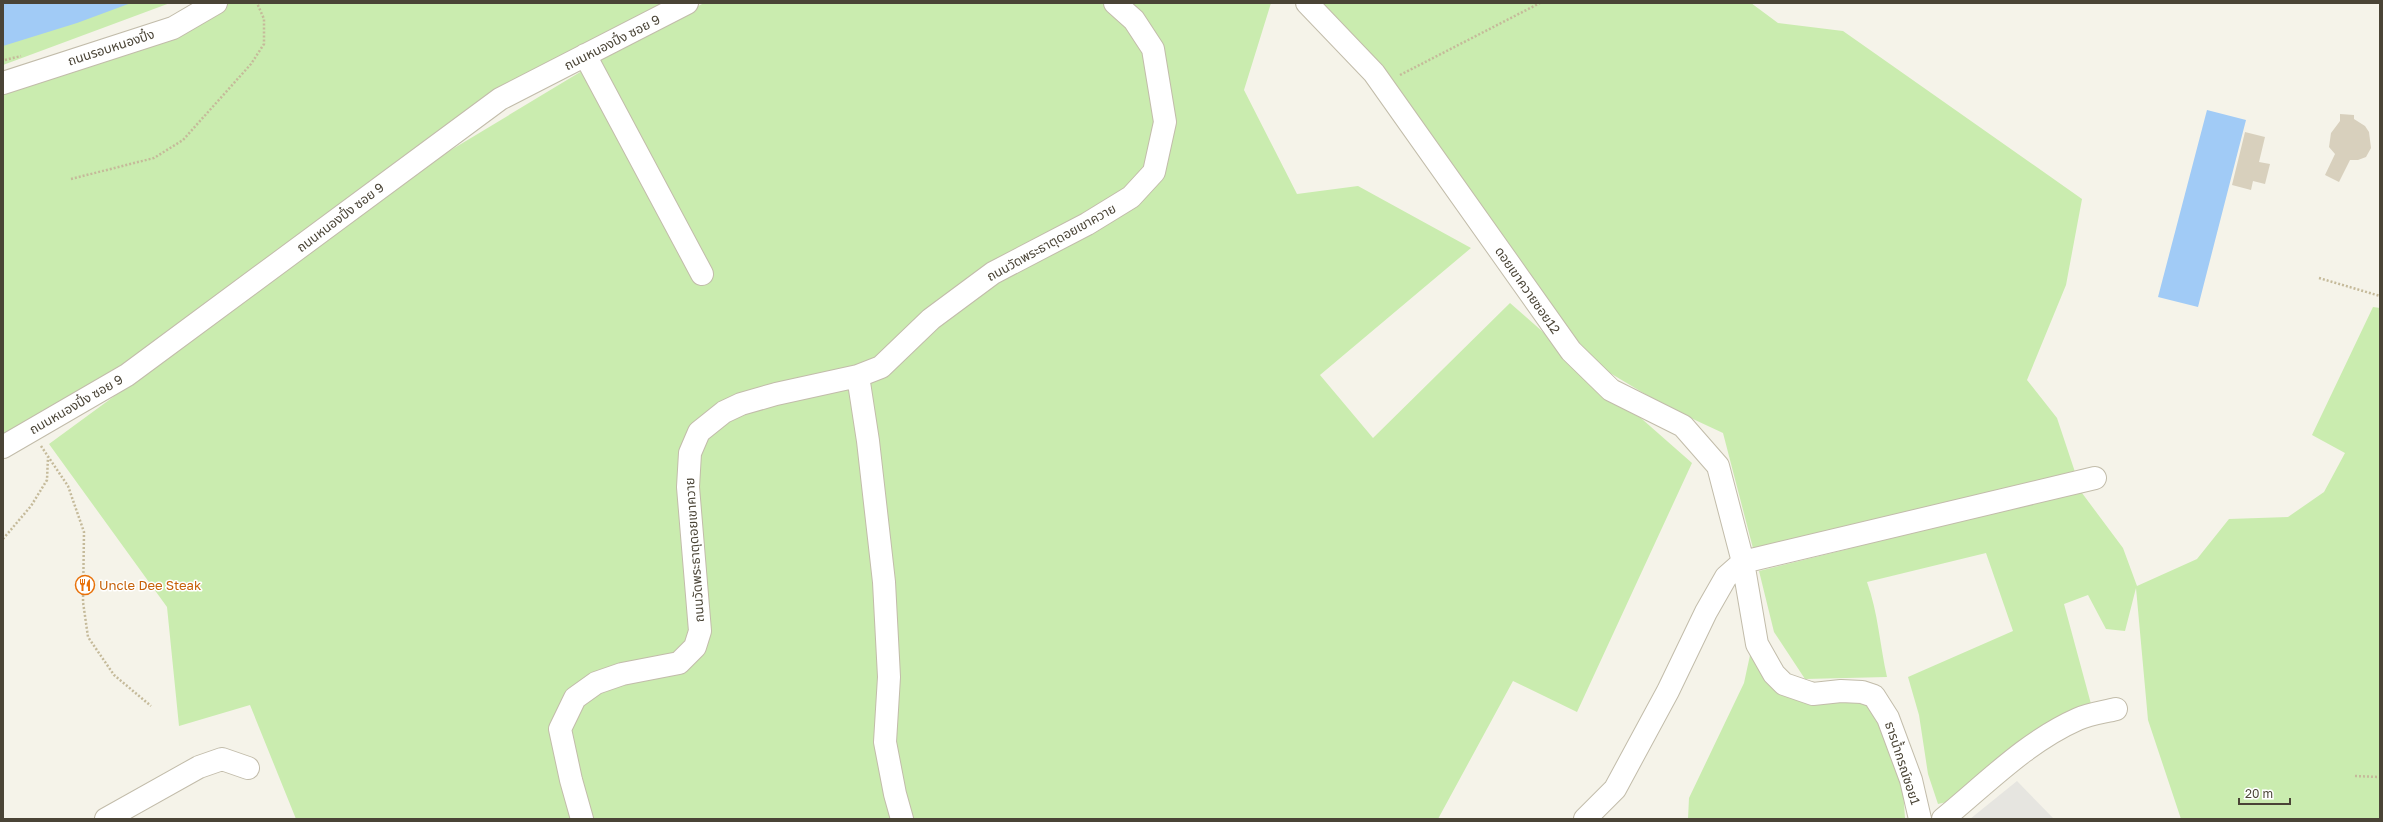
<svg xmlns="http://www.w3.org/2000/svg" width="2383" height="822" font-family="'Golos Text','Noto Sans Thai',sans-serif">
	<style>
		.green { fill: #caecaf }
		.parking { fill: #e6e5e0 }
		.water { fill: #a1cbf6 }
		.building { fill: #d8d0bd }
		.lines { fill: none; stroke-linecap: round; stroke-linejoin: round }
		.minor-casing { stroke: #c2bcaa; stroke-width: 24 }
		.path { stroke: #c5ba9a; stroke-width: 2.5; stroke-dasharray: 2 2; stroke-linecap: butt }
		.minor { stroke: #fff; stroke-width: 22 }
		.labels { text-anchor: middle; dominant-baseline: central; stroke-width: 3; stroke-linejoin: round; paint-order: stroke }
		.street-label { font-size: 13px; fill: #4a4436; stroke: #fff }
		.food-label { font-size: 13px; fill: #c56008; stroke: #fff; text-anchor: start }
	</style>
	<rect width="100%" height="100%" fill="#f5f3e9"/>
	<!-- green -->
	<path class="green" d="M3,3H170L3,65Z
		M218,3H687L500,99L127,375L3,447V83Z
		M704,3H1271L1244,90L1297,194L1358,186L1471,248L1320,375L1373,438L1510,303L1692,463L1577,712L1513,681L1438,819H296L250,705L179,726L167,607L49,444L446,153L640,36Z
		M1317,3H1751L1778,23L1843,31L2082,199L2066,285L2027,380L2057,418L2082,493L2123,548L2137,586L2197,559L2229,519L2288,517L2324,492L2345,453L2312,435L2373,307L2380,308V819H2181L2148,720L2136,588L2125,631L2106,629L2088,595L2064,604L2094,715L1960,799L1938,804L1928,774L1919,715L1908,677L2013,631L1986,553L1867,582C1878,612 1880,646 1887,677L1805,679L1774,632L1759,571L1852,548L1866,530L1755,556L1723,433L1665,406L1595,364L1486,216Z
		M1752,646L1765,679L1849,701L1866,703L1883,717L1903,787L1905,819H1688L1689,798L1744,683Z"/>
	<!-- parking -->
	<path class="parking" d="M2017,781L2054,819H1970Z"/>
	<!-- water -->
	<path class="water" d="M3,3H131L77,23L3,46Z
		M2207,110L2246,120L2198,307L2158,297Z"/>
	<!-- building -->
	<path class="building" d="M2340,114L2354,115V119L2365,126L2369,132L2371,148L2366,157L2358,160H2350L2339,182L2325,175L2335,154L2329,147L2331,133L2340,121Z
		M2245,132L2265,137L2259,162L2270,164L2265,184L2253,181L2251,190L2232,185Z"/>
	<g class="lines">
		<defs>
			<path id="minor" d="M1307,3L1374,73L1571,351L1611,390L1683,426L1718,466L1743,562L1757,644L1774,674L1784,684L1813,694L1841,691L1862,692L1874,696L1888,718L1911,780L1920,819
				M585,55L702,274
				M3,83L173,28L216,3
				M858,376L868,441L884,582L889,677L885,742L895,794L902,819
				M3,447L127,375L500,99L687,3
				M106,819L199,767L222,759L248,768
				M582,819L571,780L560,729L575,698L596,683L622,674L679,663L695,647L700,631L688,487L690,453L699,432L724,412L741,404L776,394L858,376L881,367L931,319L993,273L1087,224L1131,197L1154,172L1165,122L1153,49L1134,20L1115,3
				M1585,819L1615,789L1668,691L1706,612L1726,577L1743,562L2095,478
				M1943,819C1986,784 2026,742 2078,719C2089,714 2104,712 2116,709"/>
		</defs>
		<!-- minor casing -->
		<use href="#minor" class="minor-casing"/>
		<!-- path -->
		<path class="path" d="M5,60L21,56
			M1400,75L1540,3
			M71,179L154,158L183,140L251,64L264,44V19L257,3
			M2319,278L2380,296
			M41,446L68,486L84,532L83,602L88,637L114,675L151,706
			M3,539L31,506L47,480L48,457
			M2355,776L2380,777"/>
		<!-- minor -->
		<use href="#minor" class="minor"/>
	</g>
	<!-- icons -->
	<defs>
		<symbol id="restaurant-ring" viewBox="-11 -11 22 22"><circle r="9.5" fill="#fff" stroke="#e8710a" stroke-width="1.5"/><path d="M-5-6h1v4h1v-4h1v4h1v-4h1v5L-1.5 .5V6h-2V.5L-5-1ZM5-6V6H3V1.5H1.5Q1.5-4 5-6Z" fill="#e8710a"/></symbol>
	</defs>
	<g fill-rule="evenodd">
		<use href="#restaurant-ring" x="74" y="574" width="22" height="22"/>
	</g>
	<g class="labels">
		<!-- street labels -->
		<g class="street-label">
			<text transform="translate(612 42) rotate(-27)">ถนนหนองปึ๋ง ซอย 9</text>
			<text transform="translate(111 47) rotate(-18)">ถนนรอบหนองปึ๋ง</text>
			<text transform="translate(340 217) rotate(-37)">ถนนหนองปึ๋ง ซอย 9</text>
			<text transform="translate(1051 242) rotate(-29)">ถนนวัดพระธาตุดอยเขาควาย</text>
			<text transform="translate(1528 290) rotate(55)">ดอยเขาควายซอย12</text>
			<text transform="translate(76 404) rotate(-30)">ถนนหนองปึ๋ง ซอย 9</text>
			<text transform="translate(694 550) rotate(-94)">ถนนวัดพระธาตุดอยเขาควาย</text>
			<text transform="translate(1903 763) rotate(72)">ธารน้ำกรณ์ซอย1</text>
		</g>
		<!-- food labels -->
		<g class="food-label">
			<text x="99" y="585">Uncle Dee Steak</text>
		</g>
	</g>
	<!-- border -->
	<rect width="2383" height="822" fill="none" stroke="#4a4436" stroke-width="8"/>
	<!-- scale -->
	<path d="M2239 798v6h51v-6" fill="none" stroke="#4a4436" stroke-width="2"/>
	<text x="2245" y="798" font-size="12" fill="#4a4436" stroke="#ffffff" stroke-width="3" paint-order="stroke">20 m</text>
</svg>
